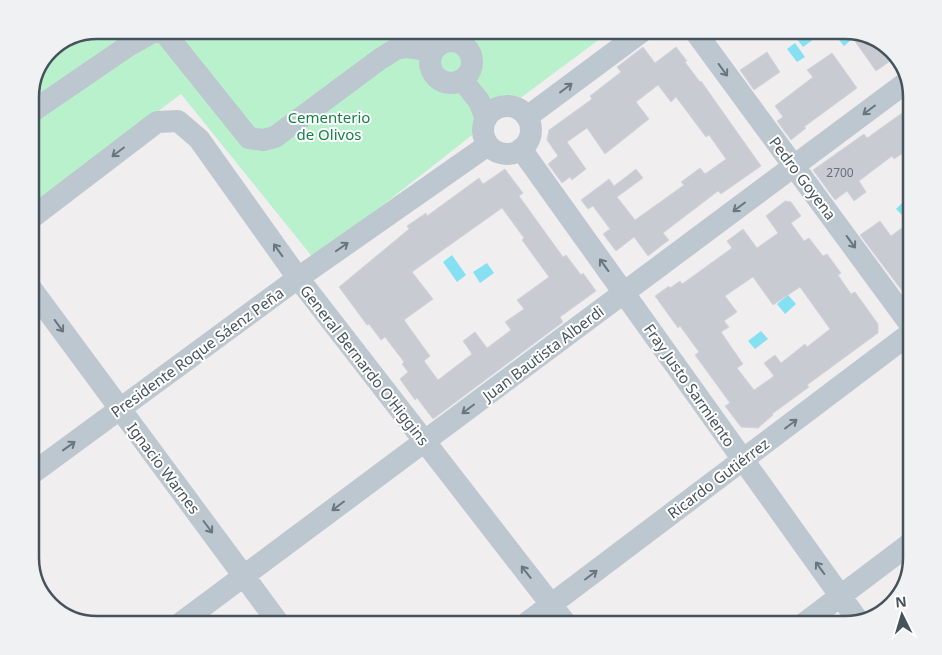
<svg xmlns="http://www.w3.org/2000/svg" width="942" height="655" font-family="'Noto Sans',sans-serif">
	<style>
		.green { fill: #baf1cd }
		.water { fill: #85e0f1 }
		.building { fill: #c8ccd2; stroke: #d2d5db; fill-rule: evenodd }
		.lines { fill: none; stroke-linecap: round; stroke-linejoin: round }
		.minor { stroke: #bcc7cf; stroke-width: 22 }
		.oneway { stroke: #69767f }
		.labels { text-anchor: middle; dominant-baseline: central; stroke-width: 4; stroke-linejoin: round; paint-order: stroke }
		.number-label { font-size: 12px; fill: #66717a }
		.park-label { font-size: 15px; fill: #128345; stroke: #fff }
		.street-label { font-size: 15px; fill: #46535d; stroke: #fff }
		.rim { fill: none; stroke: #46535d; stroke-width: 2.5 }
	</style>
	<rect width="100%" height="100%" fill="#f1eeef"/>
	<!-- green -->
	<path class="green" d="M97,30H612L499,114L314,259L181,94L30,208V92L50,49Z"/>
	<!-- water -->
	<path class="water" d="M835,30H843L851,40L844,46L835,35L837,33Z
		M807,31L814,39L803,47L797,39Z
		M795,43L805,57L797,62L787,49Z
		M905,200L912,209V214L906,219L896,209Z
		M452,255L466,275L457,282L443,262Z
		M487,263L494,273L480,283L473,272Z
		M788,295L796,304L785,314L777,304Z
		M761,331L768,339L755,349L748,341Z"/>
	<!-- building -->
	<path class="building" d="M847,30L883,41L896,57L876,71Z
		M643,47L655,63L676,47L687,61L685,62L700,82L701,81L761,166L721,194L718,191L663,233L669,240L648,256L634,237L616,251L603,234L610,229L593,206L588,209L581,200L609,179L614,186L636,169L643,178L617,197L635,220L684,185L681,182L700,168L705,174L726,159L709,135L706,137L676,97L671,102L658,85L636,102L649,119L605,154L587,128L567,142L586,169L572,180L570,177L562,183L548,164L558,156L547,140L549,130L592,99L590,96L621,72L617,67Z
		M767,52L780,72L754,90L740,70Z
		M832,53L857,88L804,127L806,128L791,140L777,121L783,117L775,106L813,77L807,70Z
		M912,106V151L905,156L903,153L894,159L892,156L859,181L866,192L854,201L847,191L835,200L813,170L864,134L867,138Z
		M505,169L523,193L519,196L563,257L566,255L581,275L583,273L596,291L560,317L563,322L433,419L417,398L415,400L400,379L408,372L402,364L404,362L385,337L381,340L369,324L367,325L339,287L409,229L407,226L426,213L427,216L479,178L483,184ZM502,208L524,238L522,240L549,277L517,300L524,309L505,322L511,330L487,348L475,332L463,341L472,354L438,380L424,361L430,356L404,320L433,299L412,272Z
		M785,201L791,202L801,216L791,223L804,241L809,238L823,256L827,254L841,273L838,275L851,294L855,292L878,324V333L807,385L809,387L772,414L773,415L758,428L741,427L725,406L730,403L695,355L699,352L680,326L678,328L655,296L669,286L670,288L680,281L682,284L732,248L727,241L743,229L757,248L778,233L766,216ZM753,277L773,305L800,287L830,329L807,347L805,344L781,363L775,355L764,363L774,376L754,390L737,368L743,364L721,332L729,327L724,321L737,312L725,296Z
		M880,221L891,236L902,228L912,243V292L906,296L860,235Z"/>
	<g class="lines">
		<!-- minor -->
		<path class="minor" d="M694,30L912,327
			M430 62a21 21 0 1 1 42 0a21 21 0 1 1-42 0Z
			M462,80L479,101L486,119
			M483 130a24 24 0 1 1 48 0a24 24 0 1 1-48 0Z
			M30,113L131,44L153,32H164L249,138L263,140L275,137L380,59L396,49L406,47L421,49L437,47
			M527,117L644,30
			M521,149L859,622
			M30,219L157,122L178,121L199,139L298,278L567,625
			M30,287L280,625
			M30,475L298,278L488,145
			M178,625L908,81
			M524,625L912,332
			M802,625L912,542"/>
	</g>
	<!-- one-way arrows -->
	<defs><path id="oneway-shaft" d="M-6 0H5M1.5-3L5.5 0L1.5 3" fill="none" stroke-width="1.6" stroke-linecap="round" stroke-linejoin="round" transform="scale(1.25)"/></defs>
	<g class="oneway">
		<use href="#oneway-shaft" transform="translate(723 70) rotate(54)"/>
		<use href="#oneway-shaft" transform="translate(566 88) rotate(-37)"/>
		<use href="#oneway-shaft" transform="translate(869 110) rotate(143)"/>
		<use href="#oneway-shaft" transform="translate(118 152) rotate(143)"/>
		<use href="#oneway-shaft" transform="translate(739 207) rotate(143)"/>
		<use href="#oneway-shaft" transform="translate(851 242) rotate(54)"/>
		<use href="#oneway-shaft" transform="translate(342 247) rotate(-35)"/>
		<use href="#oneway-shaft" transform="translate(278 250) rotate(-125)"/>
		<use href="#oneway-shaft" transform="translate(604 265) rotate(-126)"/>
		<use href="#oneway-shaft" transform="translate(59 326) rotate(54)"/>
		<use href="#oneway-shaft" transform="translate(468 409) rotate(143)"/>
		<use href="#oneway-shaft" transform="translate(791 424) rotate(-37)"/>
		<use href="#oneway-shaft" transform="translate(69 446) rotate(-36)"/>
		<use href="#oneway-shaft" transform="translate(338 506) rotate(143)"/>
		<use href="#oneway-shaft" transform="translate(208 527) rotate(53)"/>
		<use href="#oneway-shaft" transform="translate(820 568) rotate(-126)"/>
		<use href="#oneway-shaft" transform="translate(526 572) rotate(-128)"/>
		<use href="#oneway-shaft" transform="translate(591 575) rotate(-37)"/>
	</g>
	<g class="labels">
		<!-- number labels -->
		<g class="number-label">
			<text x="840" y="172">2700</text>
		</g>
		<!-- park labels -->
		<g class="park-label">
			<text x="329" y="117">Cementerio<tspan x="329" dy="17">de Olivos</tspan></text>
		</g>
		<!-- street labels -->
		<g class="street-label">
			<text transform="translate(803 178) rotate(53)">Pedro Goyena</text>
			<text transform="translate(197 352) rotate(-36)">Presidente Roque Sáenz Peña</text>
			<text transform="translate(543 353) rotate(-37)">Juan Bautista Alberdi</text>
			<text transform="translate(365 365) rotate(52)">General Bernardo O'Higgins</text>
			<text transform="translate(690 385) rotate(55)">Fray Justo Sarmiento</text>
			<text transform="translate(164 468) rotate(53)">Ignacio Warnes</text>
			<text transform="translate(718 478) rotate(-37)">Ricardo Gutiérrez</text>
		</g>
	</g>
	<!-- crop -->
	<path d="M0 0H942V655H0ZM97 39H845A58 58 0 0 1 903 97V558A58 58 0 0 1 845 616H97A58 58 0 0 1 39 558V97A58 58 0 0 1 97 39Z" fill="#f0f1f2" fill-rule="evenodd"/>
	<path class="rim" d="M97 39H845A58 58 0 0 1 903 97V558A58 58 0 0 1 845 616H97A58 58 0 0 1 39 558V97A58 58 0 0 1 97 39Z"/>
	<!-- north arrow -->
	<g transform="translate(902 615) rotate(355)" stroke="#ffffff" stroke-width="4" paint-order="stroke">
	<path d="M0-4L9 19L0 12L-9 19Z" fill="#46535d"/>
	<text y="-8" font-size="14" font-weight="bold" text-anchor="middle" fill="#46535d">N</text>
	</g>
</svg>
